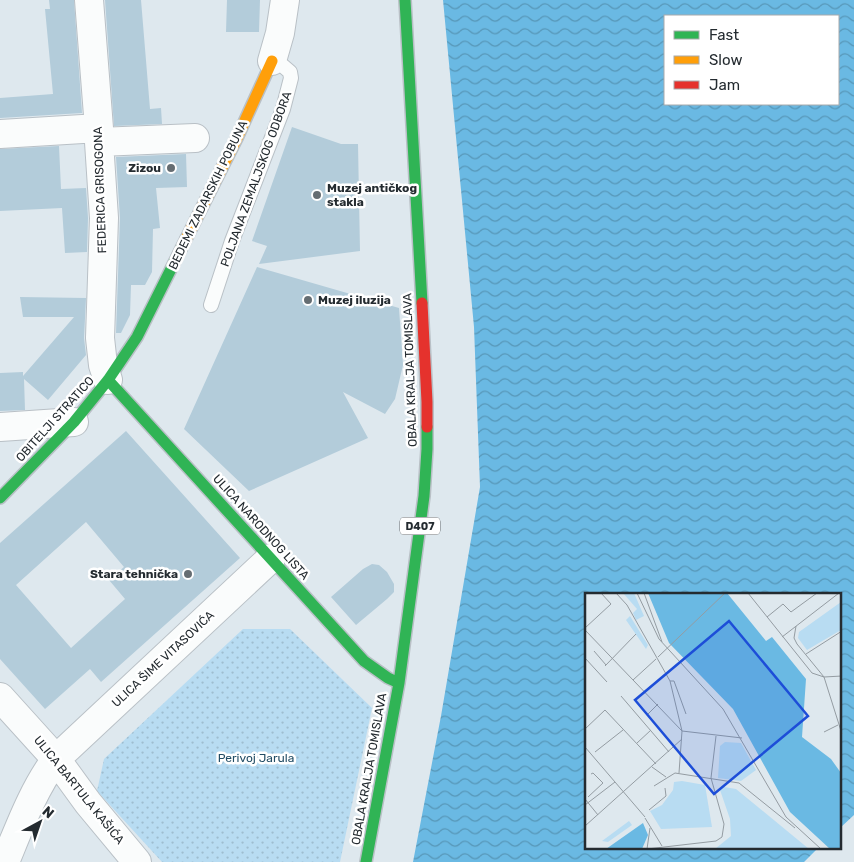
<svg xmlns="http://www.w3.org/2000/svg" width="854" height="862" font-family="Rubik,sans-serif">
	<style>
		.park { fill: url(#park-dots) }
		.water { fill: url(#water-waves); fill-rule: evenodd }
		.building { fill: #b3ccda; fill-rule: evenodd }
		.lines { fill: none; stroke-linecap: round; stroke-linejoin: round }
		.lane-casing { stroke: #b9c0c6; stroke-width: 16 }
		.street-casing { stroke: #b9c0c6; stroke-width: 30 }
		.fast-casing { stroke: #b9c0c6; stroke-width: 14 }
		.slow-casing { stroke: #b9c0c6; stroke-width: 14 }
		.jam-casing { stroke: #b9c0c6; stroke-width: 14 }
		.lane { stroke: #fafcfc; stroke-width: 14 }
		.street { stroke: #fafcfc; stroke-width: 28 }
		.fast { stroke: #30b455; stroke-width: 11 }
		.slow { stroke: #ff9f0a; stroke-width: 11 }
		.jam { stroke: #e5322d; stroke-width: 11 }
		.poi-dot { fill: #656d72; stroke: #fff; stroke-width: 2 }
		.labels { text-anchor: middle; dominant-baseline: central; stroke-width: 5; stroke-linejoin: round; paint-order: stroke }
		.shield { fill: #fff; stroke: #666b6e; stroke-width: 1 }
		.shield-label { font-size: 11px; font-weight: bold; fill: #242b30 }
		.poi-label { font-size: 12px; font-weight: bold; fill: #242b30; stroke: #fff; text-anchor: end }
		.street-label { font-size: 12px; fill: #242b30; stroke: #fff }
		.park-label { font-size: 12px; fill: #224d65; stroke: #fff }
		.inset-road { fill: none; stroke: #949ca2; stroke-width: 1 }
		.view { fill: #1d4ed8; fill-opacity: 0.15; stroke: #1d4ed8; stroke-width: 2.5 }
		.inset-edge { fill: none; stroke: #242b30; stroke-width: 2.5 }
	</style>
	<defs>
		<pattern id="park-dots" width="8" height="8" patternUnits="userSpaceOnUse" patternTransform="scale(1.25)"><rect width="8" height="8" fill="#b8dcf2"/><path d="M2 2h.1M6 6h.1" fill="none" stroke="#9ebdd0" stroke-width="1.8" stroke-linecap="round"/></pattern>
		<pattern id="water-waves" width="16" height="10" patternUnits="userSpaceOnUse" patternTransform="scale(1.25)"><rect width="16" height="10" fill="#6ab9e3"/><path d="M0 5q4-4 8 0t8 0" fill="none" stroke="#5797b8"/></pattern>
	</defs>
	<rect width="100%" height="100%" fill="#dee8ee"/>
	<!-- park -->
	<path class="park" d="M243,629H290L372,708L340,862H162L97,791L104,759Z"/>
	<!-- water -->
	<path class="water" d="M443,0H854V815L840,828V594H586V848H818L804,862H413L441,716L480,487L474,327ZM665,16H838V104H665Z"/>
	<!-- building -->
	<path class="building" d="M49,0H74L82,113L0,118V98L53,94L45,9H50Z
		M105,0H141L150,109L161,108L162,124L114,126Z
		M227,0H260L259,32H226Z
		M292,127L341,144H358L360,251L259,264L267,246L252,241Z
		M59,146L61,189L86,188L88,218L87,252L65,253L62,208L0,211V149Z
		M186,154L187,187L156,188L160,228L153,229L152,272L145,285H131L130,315L121,333H116L120,218L116,157Z
		M257,267L399,308L403,365L395,399L385,414L343,392L368,438L249,491L184,429Z
		M20,297L86,298L84,338L86,355L48,400L24,379L25,410L0,411V373L23,372V376L74,317H23Z
		M126,431L240,558L101,682L90,669L45,709L0,659V543ZM86,522L124,567L109,580L125,599L71,648L16,585Z
		M372,564L379,565L387,572L394,584V592L387,599L356,625L331,597L363,569Z"/>
	<g class="lines">
		<defs>
			<path id="lane" d="M211,305L232,241L283,109L291,78L290,72L283,66L272,61"/>
			<path id="street" d="M89,0L99,128V142L104,218L100,338L103,365L108,380
				M272,61L280,33L285,0
				M0,134L99,128
				M99,142L195,138
				M0,427L74,422
				M0,697L56,759L88,803L137,862
				M5,862C20,826 33,790 56,759L271,558"/>
			<path id="fast" d="M405,0L422,303
				M108,380L364,661L388,678L399,683
				M0,498L74,422L108,380L137,337L186,239
				M366,862L399,683L424,496L427,449V427"/>
			<path id="slow" d="M186,239L237,138L272,61"/>
			<path id="jam" d="M422,303L427,402V427"/>
		</defs>
		<!-- lane casing -->
		<use href="#lane" class="lane-casing"/>
		<!-- street casing -->
		<use href="#street" class="street-casing"/>
		<!-- fast casing -->
		<use href="#fast" class="fast-casing"/>
		<!-- slow casing -->
		<use href="#slow" class="slow-casing"/>
		<!-- jam casing -->
		<use href="#jam" class="jam-casing"/>
		<!-- lane -->
		<use href="#lane" class="lane"/>
		<!-- street -->
		<use href="#street" class="street"/>
		<!-- fast -->
		<use href="#fast" class="fast"/>
		<!-- slow -->
		<use href="#slow" class="slow"/>
		<!-- jam -->
		<use href="#jam" class="jam"/>
	</g>
	<!-- markers -->
	<g class="poi-dot">
		<circle cx="171" cy="168" r="5"/>
		<circle cx="317" cy="195" r="5"/>
		<circle cx="308" cy="300" r="5"/>
		<circle cx="188" cy="574" r="5"/>
	</g>
	<g class="labels">
		<!-- shield labels -->
		<rect class="shield" x="400" y="517.5" width="40" height="17" rx="4"/>
		<g class="shield-label">
			<text x="420" y="526">D407</text>
		</g>
		<!-- poi labels -->
		<g class="poi-label">
			<text x="161" y="168">Zizou</text>
			<text x="327" y="188" text-anchor="start">Muzej antičkog<tspan x="327" dy="14">stakla</tspan></text>
			<text x="318" y="300" text-anchor="start">Muzej iluzija</text>
			<text x="178" y="574">Stara tehnička</text>
		</g>
		<!-- street labels -->
		<g class="street-label">
			<text transform="translate(256 179) rotate(-70)">POLJANA ZEMALJSKOG ODBORA</text>
			<text transform="translate(100 190) rotate(-92)">FEDERICA GRISOGONA</text>
			<text transform="translate(208 195) rotate(-64)">BEDEMI ZADARSKIH POBUNA</text>
			<text transform="translate(410 370) rotate(-92)">OBALA KRALJA TOMISLAVA</text>
			<text transform="translate(55 419) rotate(-48)">OBITELJI STRATICO</text>
			<text transform="translate(261 527) rotate(48)">ULICA NARODNOG LISTA</text>
			<text transform="translate(163 659) rotate(-43)">ULICA ŠIME VITASOVIĆA</text>
			<text transform="translate(369 769) rotate(-80)">OBALA KRALJA TOMISLAVA</text>
			<text transform="translate(79 790) rotate(51)">ULICA BARTULA KAŠIĆA</text>
		</g>
		<!-- park labels -->
		<g class="park-label">
			<text x="256" y="758">Perivoj Jarula</text>
		</g>
	</g>
	<!-- overview -->
	<g transform="translate(585 593)">
		<rect width="256" height="256" fill="#dee8ee"/>
		<path d="M44,228L47,232L23,249L17,248Z" fill="#b8dcf2"/>
		<path d="M38,0H49L59,23L51,27L48,20L52,16ZM256,9V37L222,57L213,45L214,39ZM45,23L63,52L61,56L41,27ZM140,149L156,150L171,177L156,188L133,185L135,153ZM97,188L120,192L127,234L76,236L65,218L77,212L88,197L89,189ZM139,194L151,196L224,256H130L146,243L145,226L135,197Z" fill="#b8dcf2"/>
		<path d="M63,0H142L181,48L187,44L221,86L217,144L246,166L256,180V256H245L205,219L148,116L84,50ZM58,230L63,242L57,256H21Z" fill="#6ab9e3"/>
		<path class="inset-road" d="M31,0L42,12L85,88L97,138L94,180M52,0L74,46L138,116L201,224L236,256M59,0L77,49M163,0L227,80L239,84L257,83M182,24L198,11L206,19L232,0M211,33L209,45L212,51L239,84L257,141M0,35L26,11L16,0M0,37L97,138M197,44L254,0M9,58L21,72M221,61L257,38M73,64L140,0M0,65L22,89M20,73L51,41M48,87L71,66M85,88H89L101,121M36,103L84,159M62,122L73,111M0,136L20,117L71,171M97,138L157,145M239,139L253,132M52,150L66,137M0,154L60,224M10,159L38,137M67,174L81,184M69,193L90,180L154,190L210,235M3,204L18,190L8,180L6,181M0,206L13,222M0,212L30,189M64,217L81,203L80,195M60,225L77,253M0,233L97,146M62,256L131,248L137,244L139,231L126,185L131,143M62,256L65,235"/>
		<path class="view" d="M144,28L223,123L129,201L50,107Z"/>
		<rect width="256" height="256" class="inset-edge"/>
	</g>
	<!-- legend -->
	<rect x="664" y="15" width="175" height="90" fill="#ffffff" stroke="#a7aaac"/>
	<rect x="674" y="31" width="25" height="8" fill="#30b455" stroke="#a7aaac"/>
	<text x="709" y="40" font-size="15" fill="#242b30">Fast</text>
	<rect x="674" y="56" width="25" height="8" fill="#ff9f0a" stroke="#a7aaac"/>
	<text x="709" y="65" font-size="15" fill="#242b30">Slow</text>
	<rect x="674" y="81" width="25" height="8" fill="#e5322d" stroke="#a7aaac"/>
	<text x="709" y="90" font-size="15" fill="#242b30">Jam</text>
	<!-- north arrow -->
	<g transform="translate(40 822) rotate(40)" stroke="#ffffff" stroke-width="4" paint-order="stroke">
	<path d="M0-4L9 19L0 12L-9 19Z" fill="#242b30"/>
	<text y="-8" font-size="14" font-weight="bold" text-anchor="middle" fill="#242b30">N</text>
	</g>
</svg>
